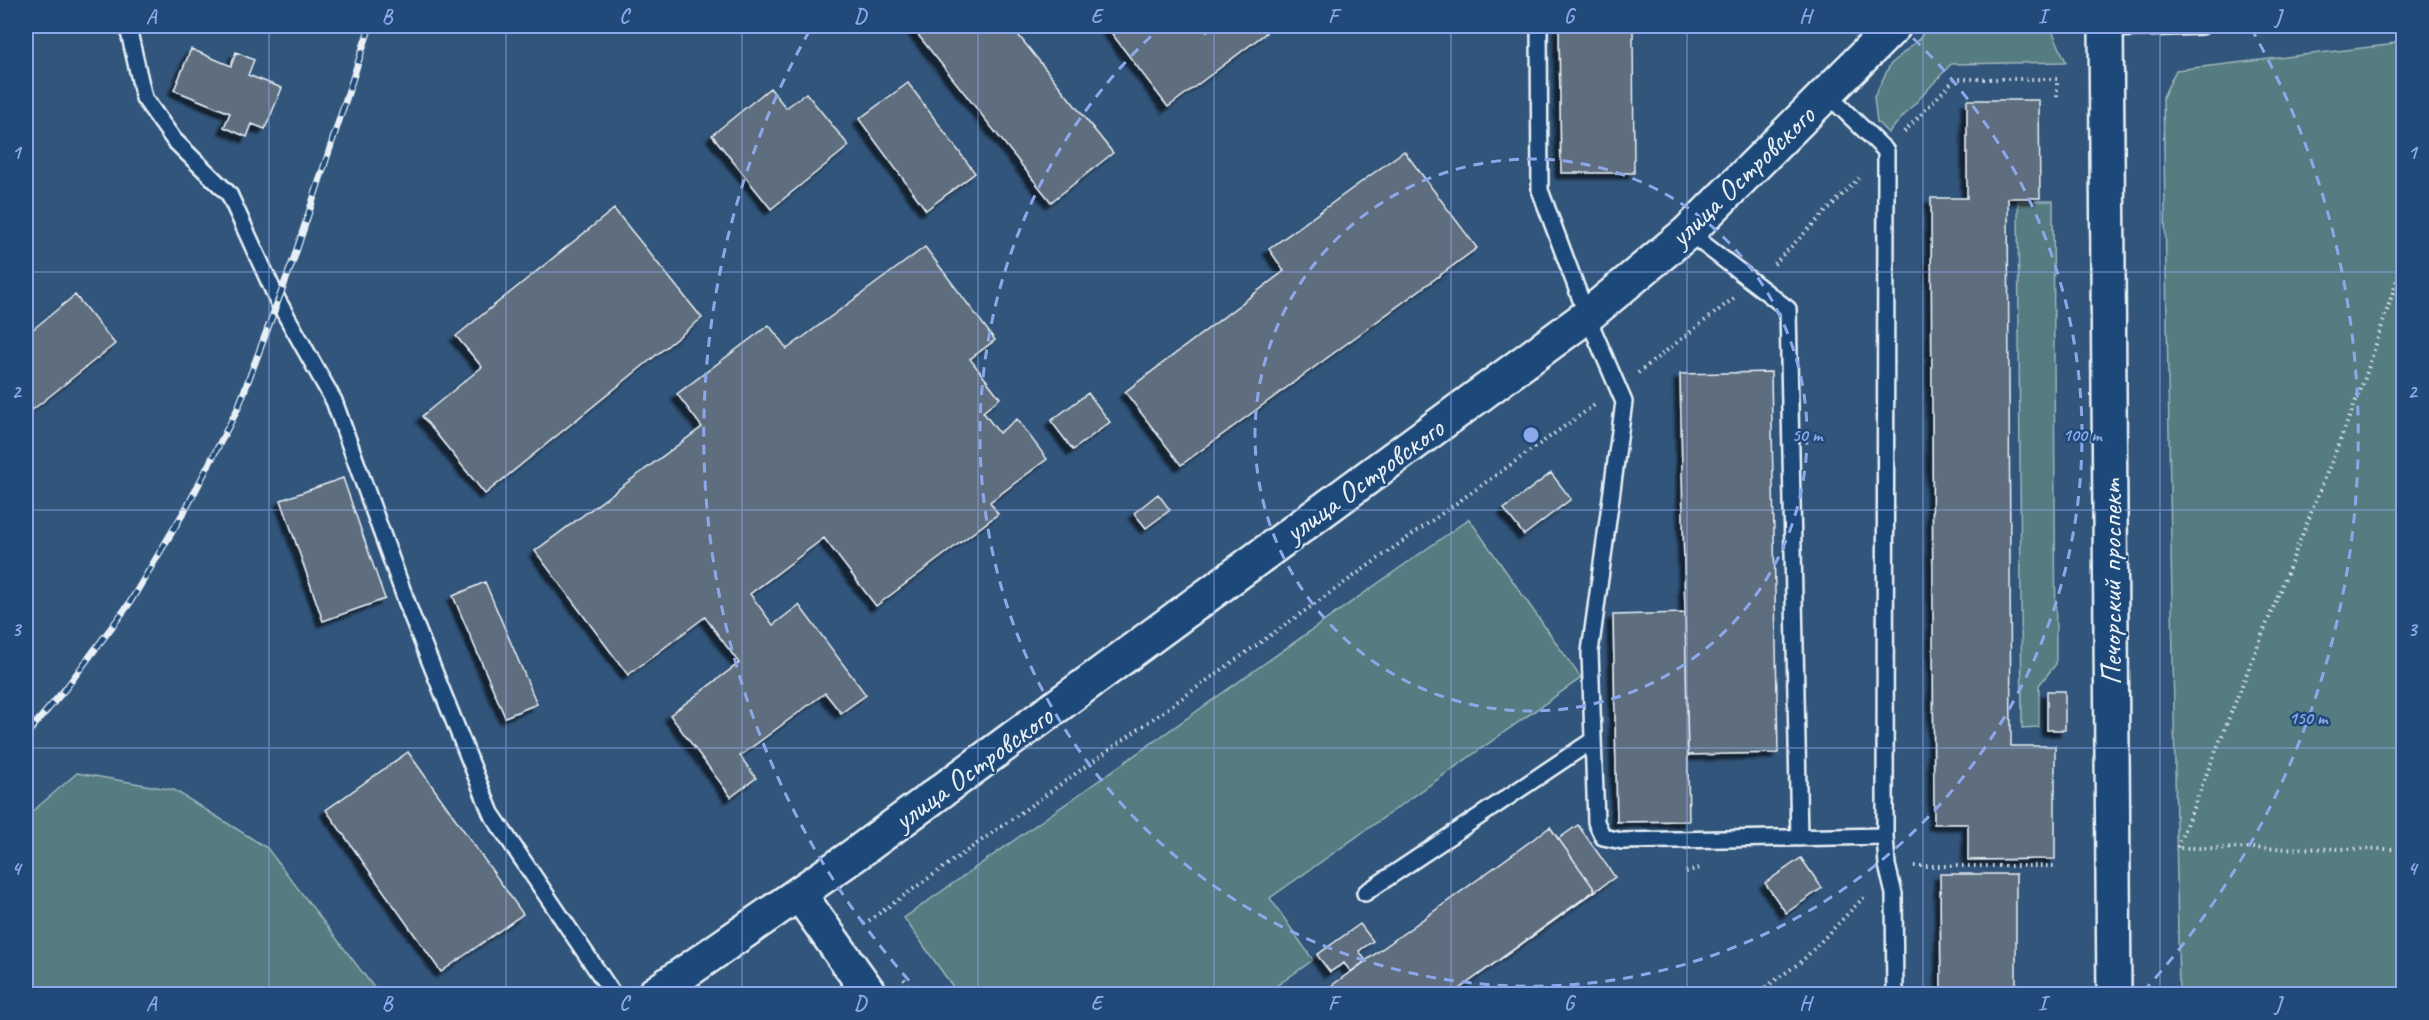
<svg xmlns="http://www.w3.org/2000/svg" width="2429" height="1020" font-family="Caveat,sans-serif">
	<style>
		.green { fill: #557b81; stroke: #9eb6bc; stroke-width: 1.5 }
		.building { fill: #5e6e7e; stroke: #e8f1f8; stroke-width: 1.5; filter: url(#shadow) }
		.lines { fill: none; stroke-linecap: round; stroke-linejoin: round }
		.lane-casing { stroke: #e8f1f8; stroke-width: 20 }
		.secondary-casing { stroke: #e8f1f8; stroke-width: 38 }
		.path { stroke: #e8f1f8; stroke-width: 4; stroke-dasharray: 1.5 4.5; stroke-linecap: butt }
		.lane { stroke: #1f4a7a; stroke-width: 15 }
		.secondary { stroke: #1f4a7a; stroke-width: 33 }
		.rail-casing { stroke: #e8f1f8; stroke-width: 7 }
		.rail { stroke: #1f4a7a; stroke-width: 4.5; stroke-dasharray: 14; stroke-linecap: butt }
		.grid { fill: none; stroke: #8da8ea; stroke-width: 1.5; stroke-opacity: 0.55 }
		.ring { fill: none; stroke: #8da8ea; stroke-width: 3; stroke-dasharray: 10 8 }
		.labels { text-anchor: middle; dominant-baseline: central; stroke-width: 5; stroke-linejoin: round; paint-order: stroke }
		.street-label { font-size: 30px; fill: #e8f1f8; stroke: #1f4a7a }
		.centre { fill: #8da8ea; stroke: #1f4a7a; stroke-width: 3 }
		.ring-label { font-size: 18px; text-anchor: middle; font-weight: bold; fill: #8da8ea; stroke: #1f4a7a; stroke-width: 5; stroke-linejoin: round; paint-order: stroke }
		.neatline { fill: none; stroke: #8da8ea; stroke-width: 2 }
		.grid-label { font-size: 20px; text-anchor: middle; font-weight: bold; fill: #8da8ea }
	</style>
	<defs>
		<filter id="shadow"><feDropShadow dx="-5.5" dy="5.5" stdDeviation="1.5" flood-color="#0009"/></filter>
	</defs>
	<rect width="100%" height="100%" fill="#32557b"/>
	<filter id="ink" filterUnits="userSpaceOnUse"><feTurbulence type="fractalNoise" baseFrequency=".0167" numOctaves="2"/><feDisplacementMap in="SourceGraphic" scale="12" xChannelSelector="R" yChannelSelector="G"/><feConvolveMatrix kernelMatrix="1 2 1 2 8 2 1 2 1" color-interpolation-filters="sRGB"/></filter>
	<g filter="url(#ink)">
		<!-- green -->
		<path class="green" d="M1928,26H2050L2066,62L1951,64L1888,133L1877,122L1874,97L1890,65L1920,38Z
			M2403,38V994H2179L2163,97L2176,70L2388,45Z
			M2018,201H2053L2056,664L2039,685V727L2022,728Z
			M1469,519L1581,678L1270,898L1313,960L1265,994H958L904,918Z
			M77,773L174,790L267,848L379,994H26V817Z"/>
		<!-- building -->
		<path class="building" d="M911,26H1011L1113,153L1051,202Z
			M1106,26H1202L1207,31L1214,26H1261L1266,33L1168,107Z
			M1559,26H1633L1634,173H1561Z
			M191,49L231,66L236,52L254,60L248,75L282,88L265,129L252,124L247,137L224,127L230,113L174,90Z
			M908,83L975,173L926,210L859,119Z
			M770,88L786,108L806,93L849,146L771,209L712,135Z
			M1967,100H2039L2040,198H2008L2011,746H2055V859L1968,860V824H1934L1931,198H1967Z
			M1404,151L1477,248L1181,465L1125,392L1284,271L1269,249Z
			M614,209L702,318L485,494L422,416L482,367L456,336Z
			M925,247L995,340L970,359L1000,398L983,412L999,433L1017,419L1047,459L990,502L998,514L876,606L824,538L750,594L773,625L799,605L866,695L841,713L825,693L740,756L756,778L731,797L670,715L739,663L705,617L628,675L535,551L702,427L677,394L769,325L787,349Z
			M75,295L115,344L26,415V335Z
			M1771,372L1778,753L1688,755L1680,374Z
			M1088,393L1110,422L1073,450L1051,421Z
			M1551,473L1571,499L1524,535L1504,509Z
			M343,478L385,599L323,621L281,500Z
			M1158,494L1170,510L1146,528L1134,513Z
			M485,582L537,704L505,717L453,596Z
			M1685,613L1689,821L1617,822L1613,615Z
			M2047,691H2065V730H2047Z
			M408,752L523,914L441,972L326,810Z
			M1578,825L1615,877L1452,994H1320L1550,827L1558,839Z
			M1550,827L1595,890L1452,994H1320Z
			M1801,858L1822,888L1786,913L1765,883Z
			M1940,874H2016V994H1941Z
			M1360,924L1373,941L1359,951L1366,961L1351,972L1344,963L1330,972L1317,955Z"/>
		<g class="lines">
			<defs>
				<path id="lane" d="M131,26L129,32L144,98L174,140L229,194L278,301L334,401L411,614L491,813L613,994
					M1539,26L1540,190L1587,316L1624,402L1590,652L1596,822L1603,837L1622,841L1885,836
					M2106,29L2202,26
					M1827,94L1886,151L1885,836L1887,865L1894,894L1895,994
					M1688,232L1788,309L1799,838
					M1365,893L1593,740"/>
				<path id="secondary" d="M2106,26L2114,994
					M800,895L870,994
					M654,994L853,856L1587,316L1688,232L1894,26"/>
			</defs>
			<!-- lane casing -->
			<use href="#lane" class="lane-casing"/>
			<!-- secondary casing -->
			<use href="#secondary" class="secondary-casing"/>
			<!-- path -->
			<path class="path" d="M1904,132L1955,79H2057V98
				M2404,258L2365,378L2177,848L2404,849
				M1774,264L1859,178
				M1638,373L1734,298
				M1914,866H2058
				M1686,872L1700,868
				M864,924L1596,404
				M904,979L915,994
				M1756,994L1802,961L1866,895"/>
			<!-- lane -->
			<use href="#lane" class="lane"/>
			<!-- secondary -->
			<use href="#secondary" class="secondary"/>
			<defs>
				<path id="rail" d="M26,735L66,688L129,604L188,505L238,408L294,258L370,26"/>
			</defs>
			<!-- rail casing -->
			<use href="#rail" class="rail-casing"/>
			<!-- rail -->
			<use href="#rail" class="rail"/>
		</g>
	</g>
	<!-- grid -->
	<path class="grid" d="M269,26V994M506,26V994M742,26V994M978,26V994M1214,26V994M1451,26V994M1687,26V994M1923,26V994M2160,26V994M26,272H2404M26,510H2404M26,748H2404"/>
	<!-- distance rings -->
	<g class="ring">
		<circle cx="1531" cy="435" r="276"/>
		<path d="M1900 26A551 551 0 1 1 1162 26"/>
		<path d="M921 994A827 827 0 0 1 811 28M2251 28A827 827 0 0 1 2141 994"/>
	</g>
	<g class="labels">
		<!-- street labels -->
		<g class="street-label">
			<text transform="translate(1742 176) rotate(-44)">улица Островского</text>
			<text transform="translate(1364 480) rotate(-36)">улица Островского</text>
			<text transform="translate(2111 582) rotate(-90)">Печорский проспект</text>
			<text transform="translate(973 768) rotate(-36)">улица Островского</text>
		</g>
	</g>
	<circle cx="1531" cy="435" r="9" class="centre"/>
	<g class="ring-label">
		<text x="1807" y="441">50 m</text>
		<text x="2082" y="441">100 m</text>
		<text x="2308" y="724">150 m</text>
	</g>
	<!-- margin -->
	<rect width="2429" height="1020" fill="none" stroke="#1f4a7a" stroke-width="66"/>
	<rect x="33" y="33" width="2363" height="954" class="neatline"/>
	<g class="grid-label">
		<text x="151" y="23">A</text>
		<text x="387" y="23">B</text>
		<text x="624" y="23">C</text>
		<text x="860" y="23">D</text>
		<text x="1096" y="23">E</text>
		<text x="1333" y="23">F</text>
		<text x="1569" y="23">G</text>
		<text x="1805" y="23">H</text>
		<text x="2042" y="23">I</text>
		<text x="2278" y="23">J</text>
		<text x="16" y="159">1</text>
		<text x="2412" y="159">1</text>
		<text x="16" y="398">2</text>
		<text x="2412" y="398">2</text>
		<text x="16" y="636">3</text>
		<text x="2412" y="636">3</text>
		<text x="16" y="875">4</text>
		<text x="2412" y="875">4</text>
		<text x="151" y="1010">A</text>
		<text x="387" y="1010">B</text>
		<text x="624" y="1010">C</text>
		<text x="860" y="1010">D</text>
		<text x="1096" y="1010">E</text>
		<text x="1333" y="1010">F</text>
		<text x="1569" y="1010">G</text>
		<text x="1805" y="1010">H</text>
		<text x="2042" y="1010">I</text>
		<text x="2278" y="1010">J</text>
	</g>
</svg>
